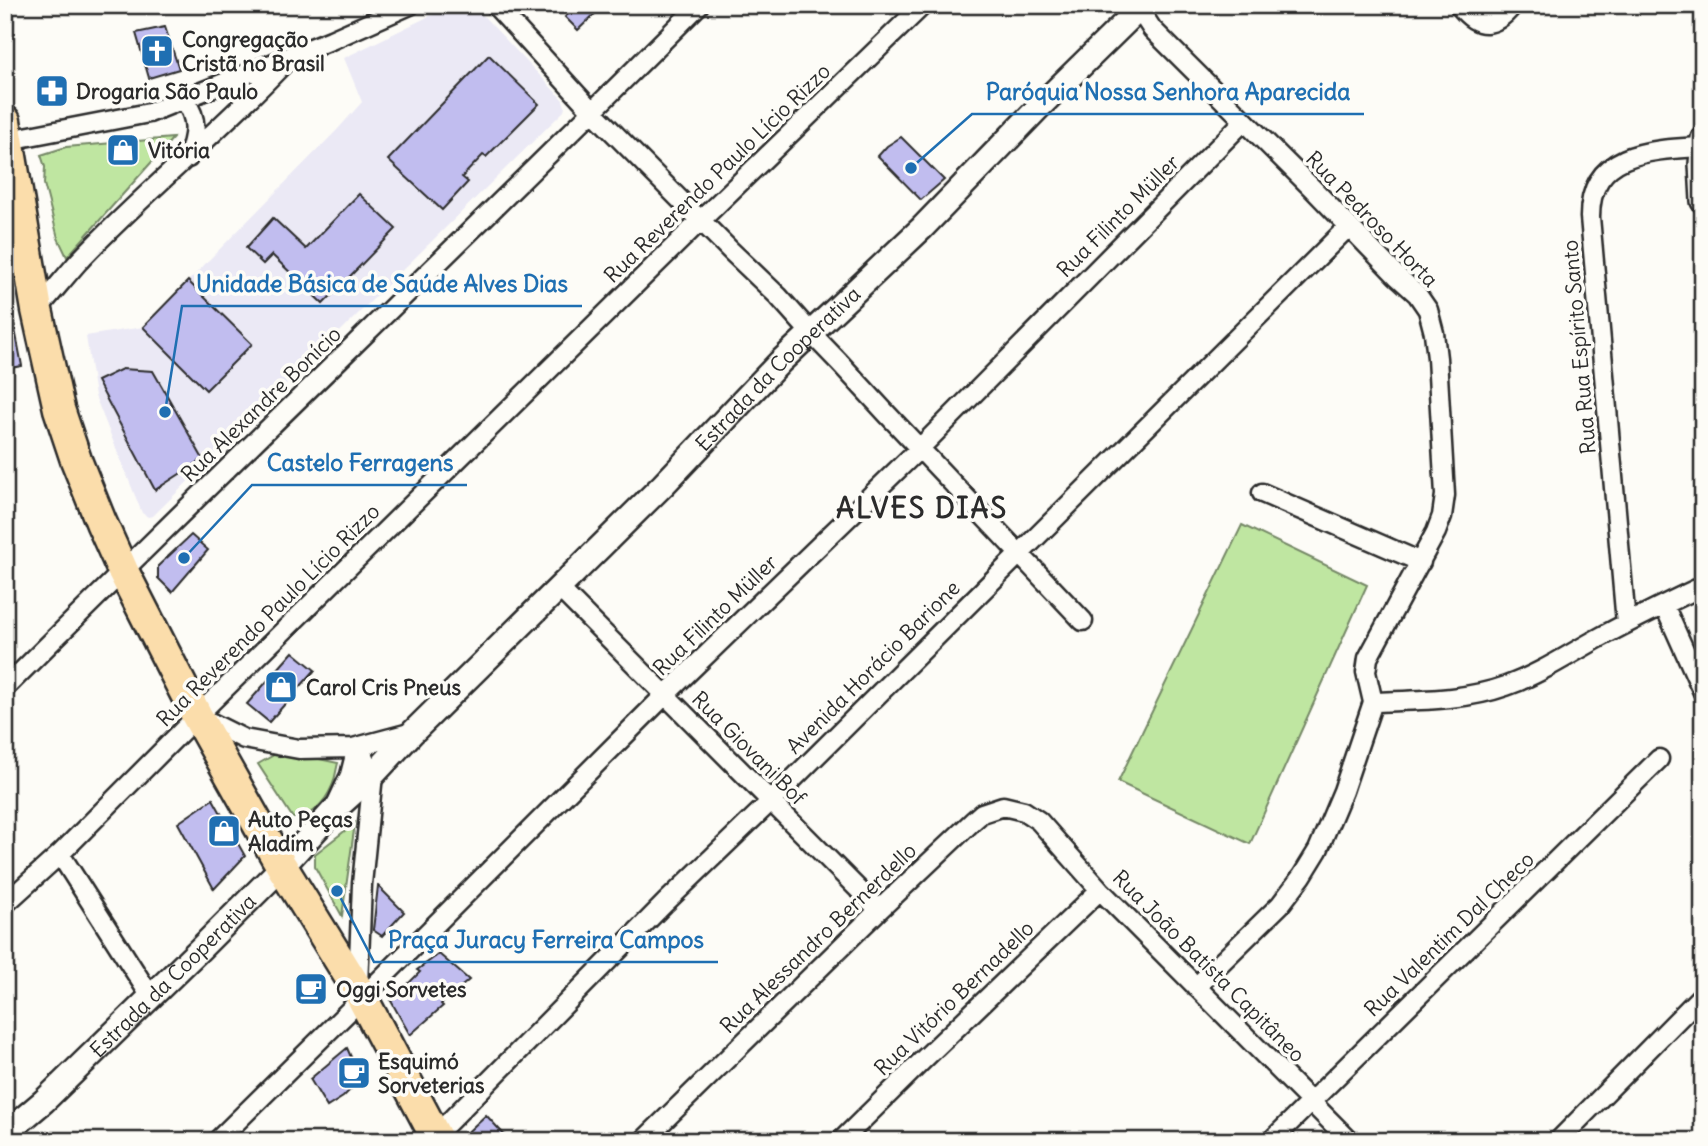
<svg xmlns="http://www.w3.org/2000/svg" width="1708" height="1146" font-family="Delius,sans-serif">
	<style>
		.built { fill: #ebe9f5 }
		.green { fill: #bfe6a1; stroke: #758866; stroke-width: 2 }
		.building { fill: #c1bdef; stroke: #2b2b2b; stroke-width: 2 }
		.lines { fill: none; stroke-linecap: round; stroke-linejoin: round }
		.minor-casing { stroke: #2b2b2b; stroke-width: 23 }
		.tertiary-casing { stroke: #2b2b2b; stroke-width: 28 }
		.primary-casing { stroke: #2b2b2b; stroke-width: 35 }
		.minor { stroke: #fdfcf7; stroke-width: 18 }
		.tertiary { stroke: #fdfcf7; stroke-width: 23 }
		.primary { stroke: #fbddab; stroke-width: 30 }
		.labels { text-anchor: middle; dominant-baseline: central; stroke-width: 7; stroke-linejoin: round; paint-order: stroke }
		.poi-label { font-size: 21px; font-weight: bold; fill: #2b2b2b; stroke: #fdfcf7; text-anchor: start }
		.street-label { font-size: 21px; fill: #2b2b2b; stroke: #fdfcf7 }
		.district-label { font-size: 28px; font-weight: bold; letter-spacing: 2px; fill: #2b2b2b; stroke: #fdfcf7 }
		.leader { fill: none; stroke: #1f6fb2; stroke-width: 2.5 }
		.callout-dot { fill: #1f6fb2; stroke: #fdfcf7; stroke-width: 2.5 }
		.callout-label { font-size: 23px; text-anchor: middle; font-weight: bold; fill: #1f6fb2; stroke: #fdfcf7; stroke-width: 7; stroke-linejoin: round; paint-order: stroke }
	</style>
	<rect width="100%" height="100%" fill="#fdfcf7"/>
	<filter id="ink" filterUnits="userSpaceOnUse"><feTurbulence type="fractalNoise" baseFrequency=".0143" numOctaves="2"/><feDisplacementMap in="SourceGraphic" scale="14" xChannelSelector="R" yChannelSelector="G"/><feConvolveMatrix kernelMatrix="1 2 1 2 8 2 1 2 1" color-interpolation-filters="sRGB"/></filter>
	<g filter="url(#ink)">
		<!-- built -->
		<path class="built" d="M452,5H473L563,100L565,107L564,111L153,516L148,517L142,513L95,396L86,336L143,327L338,129L362,102L344,58Z"/>
		<!-- green -->
		<path class="green" d="M173,138L67,257L58,238L44,184L45,167L41,155L66,147Z
			M1242,525L1367,585L1250,844L1118,782Z
			M281,751L338,763C336,770 335,780 332,786C325,803 311,817 293,818L258,764Z
			M355,823L342,916L315,867V854Z"/>
		<!-- building -->
		<path class="building" d="M578,5H604L578,30L565,17Z
			M165,27L179,69L149,78L136,33Z
			M489,55L539,104L486,157L483,155L462,177L468,182L442,210L388,160Z
			M901,137L944,180L921,200L878,156L887,146Z
			M359,194L396,229L323,304L272,255L263,264L246,248L273,218L306,249Z
			M188,281L252,344L206,390L143,327Z
			M5,313H12L22,366L5,369Z
			M122,369L153,371L203,459L155,490L97,381Z
			M191,535L208,550L172,592L158,578V566Z
			M293,652L315,670L269,722L247,704Z
			M213,799L245,856L214,889L178,823Z
			M378,886L404,912L382,936L373,930Z
			M439,954L469,980L441,1004L443,1006L410,1035L391,1001L420,972L417,970Z
			M347,1048L355,1066L359,1064L365,1075L343,1097L327,1107L310,1079Z
			M486,1115L510,1141H458Z"/>
		<g class="lines">
			<defs>
				<path id="minor" d="M495,5L593,112L731,251L778,296L811,333L839,362L887,414L1083,621
					M1459,5C1478,30 1495,28 1513,5
					M1139,9L1152,29L1312,188L1397,276L1417,294L1428,310L1434,333L1437,358L1445,495L1442,516L1436,532L1368,658L1366,672L1373,702L1343,791L1318,850L1302,876L1280,905L1196,987
					M184,99C199,120 196,134 188,158
					M9,140L149,113L331,40L410,5
					M37,310C51,294 65,277 79,261C145,191 221,131 287,60
					M1262,493L1421,562
					M559,588L879,910
					M1664,605L1703,692
					M1626,623L1590,217C1590,151 1651,150 1702,147
					M5,688C235,458 470,235 699,5
					M1373,702C1417,700 1464,701 1506,686C1538,675 1568,655 1597,639C1632,620 1667,603 1703,586
					M200,717L244,739L299,749L353,748L413,732
					M353,748L365,759L373,775L362,884L358,986
					M336,805L350,775L356,751
					M60,854L151,997
					M5,904L60,854L197,716L700,221L923,5
					M217,1141L350,1010L665,695L920,448L1244,121
					M430,1141L665,903L771,801L1349,226
					M643,1141L879,910L973,821L982,813L1003,806L1024,811L1039,821L1100,890L1350,1141
					M841,1141L925,1058L1100,890
					M1271,1141L1659,759
					M1558,1141L1703,994"/>
				<g id="tertiary">
					<path d="M1703,139L1701,164L1703,201"/>
					<path id="s1" d="M5,1134L44,1101L200,949L282,867L333,811L373,775L413,732L663,485L780,362L922,228L1040,106L1143,5"/>
				</g>
				<path id="primary" d="M5,121L37,310L59,409L76,460L101,522L123,571L197,716L282,867L358,990L438,1141"/>
			</defs>
			<!-- minor casing -->
			<use href="#minor" class="minor-casing"/>
			<!-- tertiary casing -->
			<use href="#tertiary" class="tertiary-casing"/>
			<!-- primary casing -->
			<use href="#primary" class="primary-casing"/>
			<!-- minor -->
			<use href="#minor" class="minor"/>
			<!-- tertiary -->
			<use href="#tertiary" class="tertiary"/>
			<!-- primary -->
			<use href="#primary" class="primary"/>
		</g>
	</g>
	<!-- icons -->
	<defs>
		<symbol id="church-square" viewBox="-11 -11 22 22"><rect x="-9" y="-9" width="18" height="18" rx="4" fill="#1f6fb2" stroke="#fdfcf7"/><path d="M-1.2-6h2.4v3.5h3.3v2.4h-3.3V6h-2.4V-.1h-3.3v-2.4h3.3Z" fill="#fff"/></symbol>
		<symbol id="pharmacy-square" viewBox="-11 -11 22 22"><rect x="-9" y="-9" width="18" height="18" rx="4" fill="#1f6fb2" stroke="#fdfcf7"/><path d="M-2-6h4v4h4v4h-4v4h-4v-4h-4v-4h4Z" fill="#fff"/></symbol>
		<symbol id="shop-square" viewBox="-11 -11 22 22"><rect x="-9" y="-9" width="18" height="18" rx="4" fill="#1f6fb2" stroke="#fdfcf7"/><path d="M-5-2.5h2.3a2.7 3.5 0 0 1 5.4 0H5L5.5 6h-11ZM-1.5-2.5h3a1.5 2.3 0 0 0-3 0Z" fill="#fff"/></symbol>
		<symbol id="cafe-square" viewBox="-11 -11 22 22"><rect x="-9" y="-9" width="18" height="18" rx="4" fill="#1f6fb2" stroke="#fdfcf7"/><path d="M-5.5-4.5H6V0H3Q3 3.5 0 3.5H-2.5Q-5.5 3.5-5.5 0ZM3-3.2v2h1.7v-2ZM-6 4.5H4V6H-6Z" fill="#fff"/></symbol>
	</defs>
	<g fill-rule="evenodd">
		<use href="#church-square" x="138" y="32" width="38" height="38"/>
		<use href="#pharmacy-square" x="33" y="72" width="38" height="38"/>
		<use href="#shop-square" x="104" y="131" width="38" height="38"/>
		<use href="#shop-square" x="262" y="668" width="38" height="38"/>
		<use href="#shop-square" x="205" y="812" width="38" height="38"/>
		<use href="#cafe-square" x="292" y="970" width="38" height="38"/>
		<use href="#cafe-square" x="335" y="1054" width="38" height="38"/>
	</g>
	<g class="labels">
		<!-- poi labels -->
		<g class="poi-label">
			<text x="182" y="39">Congregação<tspan x="182" dy="24">Cristã no Brasil</tspan></text>
			<text x="76" y="91">Drogaria São Paulo</text>
			<text x="148" y="150">Vitória</text>
			<text x="306" y="687">Carol Cris Pneus</text>
			<text x="248" y="819">Auto Peças<tspan x="248" dy="24">Aladim</tspan></text>
			<text x="336" y="989">Oggi Sorvetes</text>
			<text x="378" y="1061">Esquimó<tspan x="378" dy="24">Sorveterias</tspan></text>
		</g>
		<!-- street labels -->
		<g class="street-label">
			<text transform="translate(717 173) rotate(-44)">Rua Reverendo Paulo Lício Rizzo</text>
			<text transform="translate(1118 216) rotate(-45)">Rua Filinto Müller</text>
			<text transform="translate(1372 219) rotate(46)">Rua Pedroso Horta</text>
			<text transform="translate(1579 347) rotate(-95)">Rua Rua Espírito Santo</text>
			<text stroke="none"><textPath href="#s1" startOffset="1088">Estrada da Cooperativa</textPath></text>
			<text transform="translate(261 404) rotate(-44)">Rua Alexandre Bonício</text>
			<text transform="translate(268 615) rotate(-45)">Rua Reverendo Paulo Lício Rizzo</text>
			<text transform="translate(715 615) rotate(-44)">Rua Filinto Müller</text>
			<text transform="translate(873 667) rotate(-45)">Avenida Horácio Barione</text>
			<text transform="translate(749 748) rotate(45)">Rua Giovani Bof</text>
			<text transform="translate(1449 934) rotate(-44)">Rua Valentim Dal Checo</text>
			<text transform="translate(818 938) rotate(-44)">Rua Alessandro Bernerdello</text>
			<text transform="translate(1209 966) rotate(45)">Rua João Batista Capitâneo</text>
			<text stroke="none"><textPath href="#s1" startOffset="231">Estrada da Cooperativa</textPath></text>
			<text transform="translate(954 998) rotate(-44)">Rua Vitório Bernadello</text>
		</g>
		<!-- district labels -->
		<g class="district-label">
			<text x="922" y="508">ALVES DIAS</text>
		</g>
	</g>
	<!-- callouts -->
	<path class="leader" d="M911 168L972 114H1364M165 412L182 306H582M184 558L252 485H467M337 891L374 962H718"/>
	<g class="callout-dot">
		<circle cx="911" cy="168" r="7"/>
		<circle cx="165" cy="412" r="7"/>
		<circle cx="184" cy="558" r="7"/>
		<circle cx="337" cy="891" r="7"/>
	</g>
	<g class="callout-label">
		<text x="1168" y="100">Paróquia Nossa Senhora Aparecida</text>
		<text x="382" y="292">Unidade Básica de Saúde Alves Dias</text>
		<text x="360" y="471">Castelo Ferragens</text>
		<text x="546" y="948">Praça Juracy Ferreira Campos</text>
	</g>
	<!-- margin -->
	<rect width="1708" height="1146" fill="none" stroke="#fdfcf7" stroke-width="28"/>
	<rect x="14" y="14" width="1680" height="1118" fill="none" stroke="#2b2b2b" stroke-width="2.5" filter="url(#ink)"/>
</svg>
